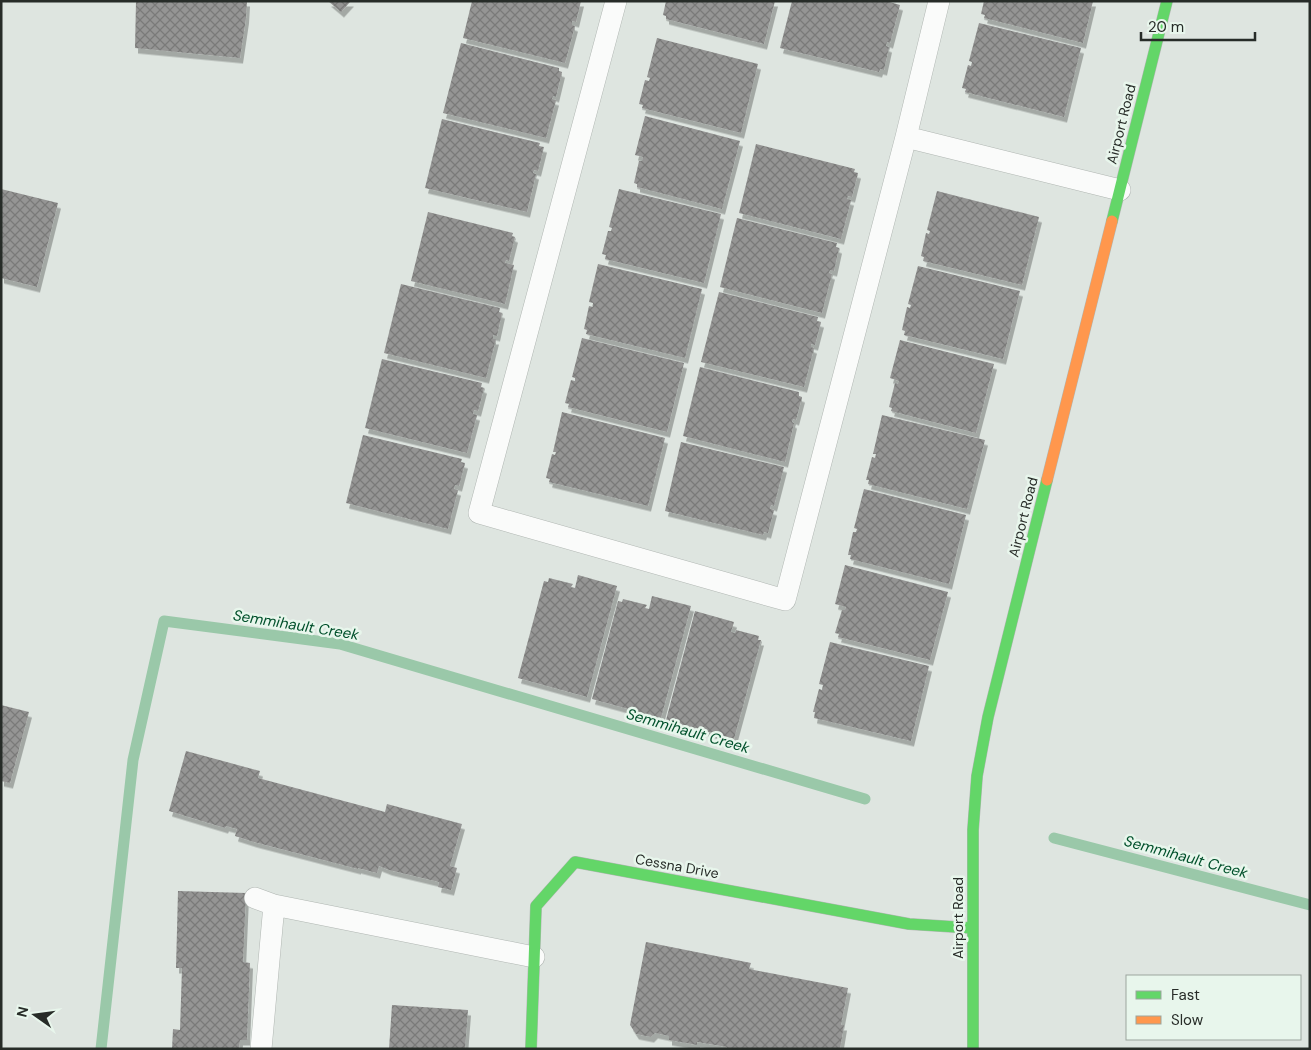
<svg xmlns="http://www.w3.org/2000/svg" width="1311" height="1050" font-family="'DM Sans',sans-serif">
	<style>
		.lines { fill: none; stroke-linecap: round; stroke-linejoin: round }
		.stream { stroke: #9ac8a9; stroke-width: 11 }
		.building { fill: url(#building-cross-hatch); filter: url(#shadow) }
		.lane-casing { stroke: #b0b6b2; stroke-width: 22 }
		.fast-casing { stroke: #b0b6b2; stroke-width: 12 }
		.slow-casing { stroke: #b0b6b2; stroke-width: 12 }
		.lane { stroke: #fafbfa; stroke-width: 21 }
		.fast { stroke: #63d668; stroke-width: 11 }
		.slow { stroke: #ff974d; stroke-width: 11 }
		.labels { text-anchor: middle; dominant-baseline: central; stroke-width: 5; stroke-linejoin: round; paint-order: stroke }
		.street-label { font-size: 14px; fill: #272c28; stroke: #e8f6ec }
		.water-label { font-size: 15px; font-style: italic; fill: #00502b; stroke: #e8f6ec }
	</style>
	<defs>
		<pattern id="building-cross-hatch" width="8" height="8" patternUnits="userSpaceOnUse" patternTransform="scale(1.25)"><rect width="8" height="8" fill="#959594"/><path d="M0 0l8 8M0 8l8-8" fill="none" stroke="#7a7a79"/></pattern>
		<filter id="shadow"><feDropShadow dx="3" dy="5.5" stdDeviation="0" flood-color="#0004"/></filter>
	</defs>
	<rect width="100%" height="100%" fill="#dee5e0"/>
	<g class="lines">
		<!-- stream -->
		<path class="stream" d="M1054,838L1310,905
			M101,1049L133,760L164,621L340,644L865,799"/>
	</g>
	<!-- building -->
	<path class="building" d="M136,1H247L246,18L240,58L135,48Z
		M328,1H351L341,12Z
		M472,1H581L576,22L572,21V25L575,26L565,63L463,38Z
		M666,1H775L764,44L666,19V16L663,15Z
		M792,1H886L900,5L890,43L887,42L886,46L889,47L884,70L880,69L879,72L780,48Z
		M984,1H1093L1083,43L984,18L985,15L981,14Z
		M979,23L1081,48L1064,117L965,92L966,89L962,88L968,65L971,66L972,62L969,61Z
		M657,38L758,64L741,133L642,108L643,105L639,104L645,80L649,81L650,78L647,77Z
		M461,43L559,68V71L562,72L556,97L553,96L552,99L556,100L546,138L443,113Z
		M645,116L740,141L722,209L637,187V184L634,183L639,161H642L643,157L635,155Z
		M442,119L540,143L539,146L544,147L538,171L534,170L533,173L536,174L527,212L425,188Z
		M756,144L855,169L854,172L858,173L852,197L848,196L847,199L851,200L841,239L739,213Z
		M1,189L58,203L37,287L1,278Z
		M619,189L721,214L704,283L605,259L606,255L602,254L608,231H611L612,228L609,227Z
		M937,191L1039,217L1022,285L923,261L924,257L921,256L926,233L929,234L930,231L927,230Z
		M428,212L513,233L512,236L515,237L509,261L506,260L505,263L514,265L505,304L411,281Z
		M737,218L837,243L836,247L839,248L834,271L830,270L829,273L832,274L822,313L720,287Z
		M598,264L702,289L685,358L586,334L587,330L584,329L589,306L593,307V303L589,302Z
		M918,266L1020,291L1003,359L904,335L905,331L902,330L907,307L910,308L911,305L908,304Z
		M401,284L500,308L499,312L502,313L497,336L493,335V339H496L486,378L384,353Z
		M719,292L818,317L817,321L821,322L815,345L811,344V347L814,348L804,387L701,362Z
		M582,338L684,363L667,432L568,407L569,404L565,403L571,380L575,381V378L572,377Z
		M900,340L994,364L976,433L891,411L892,408L889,407L895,383L898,384L899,381L890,378Z
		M382,359L482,383L481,387L484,388L478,411L474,410L473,414L477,415L467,453L365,428Z
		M700,367L799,392V396L802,397L796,420L793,419L792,422L794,423L785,462L683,436Z
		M562,412L665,438L648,506L549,482L550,479L546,478L552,454L555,455L556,452H553Z
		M882,415L985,440L967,509L868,484L869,480H866L872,457L875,458L876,454H873Z
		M363,435L462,459L461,462L465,463L459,486L455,485L454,489L458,490L448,529L346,503Z
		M681,442L784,467L774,506L771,505L770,509L774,510L768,533L764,532L763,535L665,511Z
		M864,489L966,515L949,584L850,559L851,555H848L853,532H856L857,529L854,528Z
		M845,565L948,592L930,660L838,637L839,634L835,633L842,610H845L846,607L835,604Z
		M578,575L617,586L587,697L518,678L544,581L548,582L549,578L573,584L571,587L575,588Z
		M652,596L691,606L661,718L592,699L618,601L622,602L623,599L647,605L645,608L649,609Z
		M695,611L734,622L731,632L735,633L736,630L759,636L758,640H761L734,739L666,720Z
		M830,642L929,666L911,741L814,718L815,712H813L819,689L822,690L823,685L819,684Z
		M1,705L29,712L10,783L1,781Z
		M186,751L260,771L258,778L385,812L387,804L462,824L450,866L457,868L451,890L438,887L439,882L389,870L379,866L377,873L358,868V869L254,842L235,836L237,829L226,826L225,828L169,811Z
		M178,891L246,893L243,962L250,963L247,1040H240L239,1049H172L173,1029L180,1030L182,968H176Z
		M646,942L751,963L749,969L848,988L841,1025H844L840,1049H727V1047L697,1042V1045L669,1040V1036L655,1033L651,1037L636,1034L630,1025Z
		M392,1005L468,1010L465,1049H389Z"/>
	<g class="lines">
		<defs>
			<path id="lane" d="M616,1L479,513L785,600L906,137L939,1
				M906,137L1120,190
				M255,898L274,905L534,957
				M261,1049L274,905"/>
			<path id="fast" d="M1112,221L1167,1
				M531,1049L536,906L575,862L909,924L972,928
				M973,1049V830L977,776L988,717L1047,480"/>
			<path id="slow" d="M1047,480L1112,221"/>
		</defs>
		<!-- lane casing -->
		<use href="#lane" class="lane-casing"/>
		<!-- fast casing -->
		<use href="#fast" class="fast-casing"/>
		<!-- slow casing -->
		<use href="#slow" class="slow-casing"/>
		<!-- lane -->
		<use href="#lane" class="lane"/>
		<!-- fast -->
		<use href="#fast" class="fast"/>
		<!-- slow -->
		<use href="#slow" class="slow"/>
	</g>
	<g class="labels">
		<!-- street labels -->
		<g class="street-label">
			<text transform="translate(1121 124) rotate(-76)">Airport Road</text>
			<text transform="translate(1023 517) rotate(-76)">Airport Road</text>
			<text transform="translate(677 866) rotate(10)">Cessna Drive</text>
			<text transform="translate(958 918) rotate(-90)">Airport Road</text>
		</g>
		<!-- water labels -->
		<g class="water-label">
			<text transform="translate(296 625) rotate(9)">Semmihault Creek</text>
			<text transform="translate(688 731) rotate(16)">Semmihault Creek</text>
			<text transform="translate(1186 857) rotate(15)">Semmihault Creek</text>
		</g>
	</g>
	<!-- border -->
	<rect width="1311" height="1050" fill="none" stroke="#272c28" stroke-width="5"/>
	<!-- legend -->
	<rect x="1126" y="975" width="175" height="65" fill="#e8f6ec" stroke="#9ba59e"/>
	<rect x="1136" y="991" width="25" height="8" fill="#63d668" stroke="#9ba59e"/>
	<text x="1171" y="1000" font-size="15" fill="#272c28">Fast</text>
	<rect x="1136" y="1016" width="25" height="8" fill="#ff974d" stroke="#9ba59e"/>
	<text x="1171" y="1025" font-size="15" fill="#272c28">Slow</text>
	<!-- north arrow -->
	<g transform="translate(35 1015) rotate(284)" stroke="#e8f6ec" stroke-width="4" paint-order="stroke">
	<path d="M0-4L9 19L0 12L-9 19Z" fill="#272c28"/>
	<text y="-8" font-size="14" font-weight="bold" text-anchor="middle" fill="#272c28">N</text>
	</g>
	<!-- scale -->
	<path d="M1141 32v8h114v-8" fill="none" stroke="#272c28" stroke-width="2.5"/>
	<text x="1148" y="32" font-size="15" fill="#272c28" stroke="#e8f6ec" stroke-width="4" paint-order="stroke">20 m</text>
</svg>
